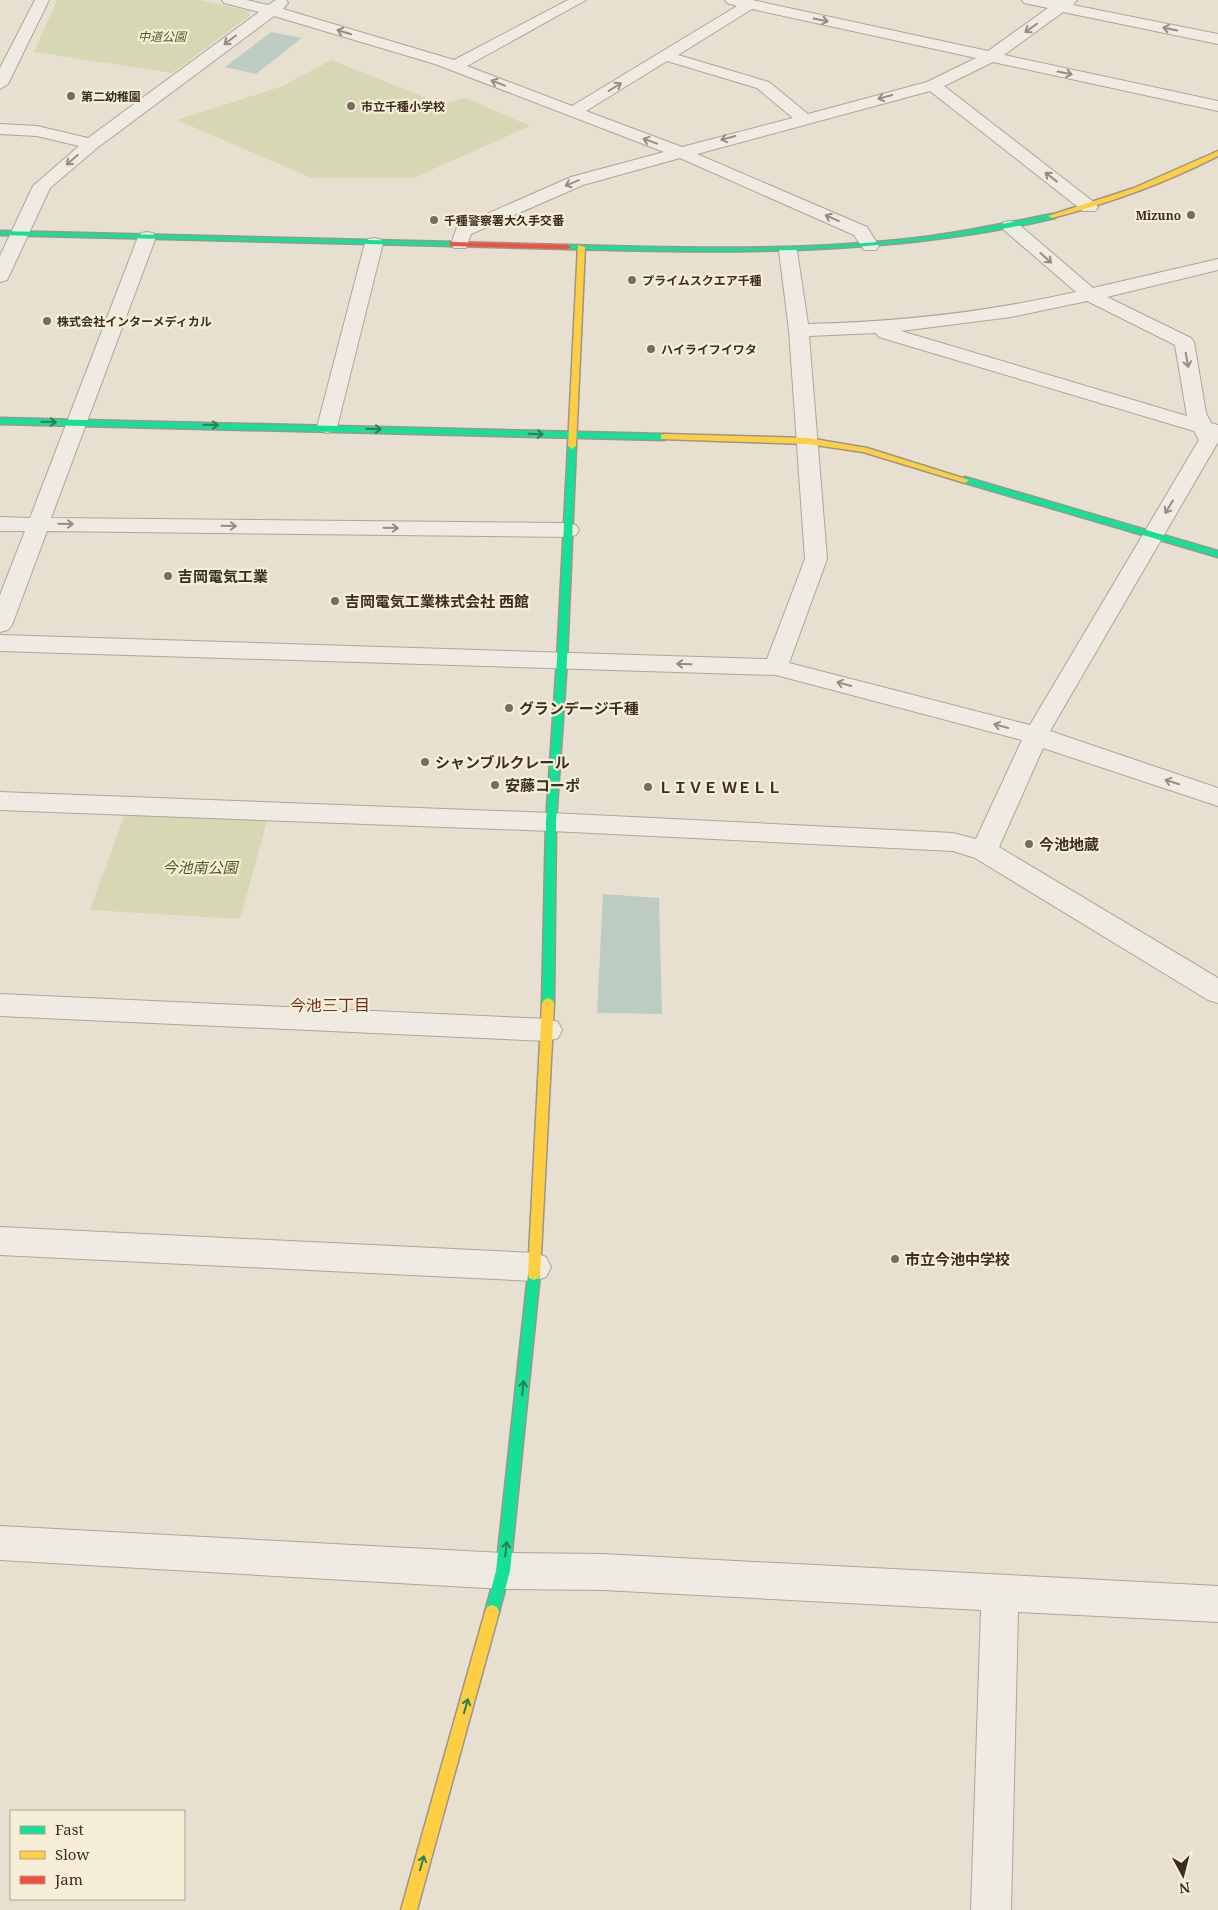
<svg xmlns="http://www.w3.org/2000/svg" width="1218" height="1910" font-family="'Noto Serif','Noto Sans JP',serif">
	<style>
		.green { fill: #d6d7b3 }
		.water { fill: #bcccc2 }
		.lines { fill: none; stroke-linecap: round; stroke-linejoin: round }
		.street-casing { stroke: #ada599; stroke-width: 2 }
		.fast-casing { stroke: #9c958a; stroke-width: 3 }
		.slow-casing { stroke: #9c958a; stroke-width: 3 }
		.jam-casing { stroke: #9c958a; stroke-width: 3 }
		.street { fill: #efebe3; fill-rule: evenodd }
		.fast { fill: #16e098; fill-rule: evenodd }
		.slow { fill: #ffcf43; fill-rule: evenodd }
		.jam { fill: #f24e42; fill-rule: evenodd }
		.oneway { stroke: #968c82 }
		.oneway2 { stroke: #2b7e56 }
		.poi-dot { fill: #786c5e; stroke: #f7eed8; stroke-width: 2 }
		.labels { text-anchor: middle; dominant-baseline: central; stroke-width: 4.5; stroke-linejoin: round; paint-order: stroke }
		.far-park-label { font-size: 12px; font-style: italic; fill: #4d5a26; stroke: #f7eed8 }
		.far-poi-label { font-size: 12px; font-weight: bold; fill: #3d2e20; stroke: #f7eed8; text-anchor: start }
		.poi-label { font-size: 15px; font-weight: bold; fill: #3d2e20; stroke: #f7eed8; text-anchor: start }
		.park-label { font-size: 15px; font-style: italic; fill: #4d5a26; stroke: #f7eed8 }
		.neighbourhood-label { font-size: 16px; fill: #6b2e1e; stroke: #f7eed8 }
	</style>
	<rect width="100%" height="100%" fill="#e7e0d1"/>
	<!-- green -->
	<path class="green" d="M57,0H200L249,11L250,15L172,73L34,52Z
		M331,60L441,104L466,98L530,126L413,178H312L177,120L283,86Z
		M125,814L267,821L240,919L90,910Z"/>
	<!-- water -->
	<path class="water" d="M271,32L302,38L256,74L225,67Z
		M603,894L659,898L662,1014L597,1013Z"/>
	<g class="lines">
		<defs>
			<path id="street" d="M35,0H49L8,84L0,89V68Z
				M222,0H247L268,5L276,0H286L288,3L283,9L454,60L568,0H586L467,66L572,106L737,6L727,3L725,0H752L988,51L1048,8L1024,3L1022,0H1077L1073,5L1218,34V44L1063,12L1004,55L1218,101V111L993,62L944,86L1095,203L1098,207L1095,211H1083L930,91L697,154L867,227L879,246L876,250H864L854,235L680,158L583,185L471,234L466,248H454L451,244L457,227L571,177L664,152L435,64L274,16L97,148L50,188L9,276L7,280L0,282V256L33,186L79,146L37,136L0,134V124L37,126L88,138L259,12L224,3ZM752,9L976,58L927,82L808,114L769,82L678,55ZM667,61L757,88L793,118L682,147L586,111Z
				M1010,221L1016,222L1093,288L1218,259V270L1107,297L1191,338L1194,342L1206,413L1211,423L1218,425V442L1050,731L1218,788V806L1043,748L999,847L1218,978V1003L1208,1000L975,858L953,851L551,831L0,810V792L551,813L953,833L976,839L1022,740L776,675L0,651V635L767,659L805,559L789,330L779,251L782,247H794L797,251L808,324C898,322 987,312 1076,292L1004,230L1001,226L1004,222ZM1087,301L1175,345L1187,416L901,331L1011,317ZM876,333L879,337L1194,431L1199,440L1030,725L789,663L827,559L809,336Z
				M147,232L153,233L156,237L51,518L568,523L576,525L579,530L576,535L568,537L47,531L12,625L8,630L0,632V595L25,531H0V517L30,518L138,237L141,233Z
				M374,238L380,239L383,243L337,427L334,431L327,433L320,431L317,427L365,243L368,239Z
				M0,994L548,1019L558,1022L562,1030L558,1038L548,1041L0,1016Z
				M0,1227L535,1253L546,1257L551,1267L546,1277L535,1281L0,1255Z
				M0,1526L503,1553L603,1554L1218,1586V1622L1018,1612L1011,1910H971L981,1610L603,1590L503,1589L0,1560Z"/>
			<path id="fast" d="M1052,214L1056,216L1055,218C894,256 731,253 567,249L563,247L567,245C689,248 812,252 933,236C973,230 1013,222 1052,214Z
				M0,231L453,242L457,244L453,246L0,235Z
				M0,418L664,434L668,437L664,440L0,424Z
				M572,443L576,446L567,660L556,822L554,1003L552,1006H544L542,1003L546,822L557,660L568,446Z
				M965,477L1218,551V557L962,482L961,480Z
				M534,1268L539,1270L540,1274L510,1571L499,1612L497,1617L492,1619L487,1617L485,1612L496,1571L528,1274L529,1270Z"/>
			<path id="slow" d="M1218,151V156C1165,183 1110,203 1052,218L1048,216L1134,188Z
				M578,245L585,247L576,446L572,449L568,446Z
				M664,434L808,438L867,448L969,480L965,483L863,452L808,444L661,439V435Z
				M548,998L552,1000L554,1003L540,1274L539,1278L534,1280L529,1278L528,1274L542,1003L544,1000Z
				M492,1605L497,1607L499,1612L417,1910H401L485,1612L487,1607Z"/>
			<path id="jam" d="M450,242L567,245L571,247L567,249L453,246H450Z"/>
		</defs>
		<!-- street casing -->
		<use href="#street" class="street-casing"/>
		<!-- fast casing -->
		<use href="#fast" class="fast-casing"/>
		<!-- slow casing -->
		<use href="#slow" class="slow-casing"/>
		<!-- jam casing -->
		<use href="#jam" class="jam-casing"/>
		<!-- street -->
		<use href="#street" class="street"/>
		<!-- fast -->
		<use href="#fast" class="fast"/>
		<!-- slow -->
		<use href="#slow" class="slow"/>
		<!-- jam -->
		<use href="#jam" class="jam"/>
	</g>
	<!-- one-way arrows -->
	<defs><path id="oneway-shaft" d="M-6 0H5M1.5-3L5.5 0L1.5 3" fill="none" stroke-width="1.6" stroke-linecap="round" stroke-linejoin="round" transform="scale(1.25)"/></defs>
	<g class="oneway">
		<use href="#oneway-shaft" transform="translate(821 20) rotate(12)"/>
		<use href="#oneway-shaft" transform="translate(1031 28) rotate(145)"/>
		<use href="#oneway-shaft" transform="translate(1170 29) rotate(-168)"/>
		<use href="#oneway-shaft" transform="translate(344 32) rotate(-163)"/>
		<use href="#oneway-shaft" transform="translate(230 40) rotate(143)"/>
		<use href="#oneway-shaft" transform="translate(1065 73) rotate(12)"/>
		<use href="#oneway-shaft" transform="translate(498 83) rotate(-159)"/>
		<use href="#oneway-shaft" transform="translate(615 87) rotate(-32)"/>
		<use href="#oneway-shaft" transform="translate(885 97) rotate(165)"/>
		<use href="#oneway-shaft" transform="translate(728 138) rotate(165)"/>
		<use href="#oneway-shaft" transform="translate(650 141) rotate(-160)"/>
		<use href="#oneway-shaft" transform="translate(72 160) rotate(139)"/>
		<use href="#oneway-shaft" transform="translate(1051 177) rotate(-142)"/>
		<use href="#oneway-shaft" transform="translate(572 183) rotate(158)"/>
		<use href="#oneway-shaft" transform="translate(832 218) rotate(-156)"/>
		<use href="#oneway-shaft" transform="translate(1046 258) rotate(42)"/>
		<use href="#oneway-shaft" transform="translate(1187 360) rotate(80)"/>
		<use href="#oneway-shaft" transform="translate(1169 507) rotate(121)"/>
		<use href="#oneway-shaft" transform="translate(66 524) rotate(1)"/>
		<use href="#oneway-shaft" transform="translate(229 526) rotate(1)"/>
		<use href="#oneway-shaft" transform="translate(391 528) rotate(1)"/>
		<use href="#oneway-shaft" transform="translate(684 664) rotate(-178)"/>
		<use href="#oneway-shaft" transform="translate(844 684) rotate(-165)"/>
		<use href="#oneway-shaft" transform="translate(1001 726) rotate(-165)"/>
		<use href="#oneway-shaft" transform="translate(1172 782) rotate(-162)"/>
	</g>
	<g class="oneway2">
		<use href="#oneway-shaft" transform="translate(49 422) rotate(1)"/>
		<use href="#oneway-shaft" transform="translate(211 425) rotate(1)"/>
		<use href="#oneway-shaft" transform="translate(374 429) rotate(2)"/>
		<use href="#oneway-shaft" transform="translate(536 434) rotate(2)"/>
		<use href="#oneway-shaft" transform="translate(523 1388) rotate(-84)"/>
		<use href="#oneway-shaft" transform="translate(506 1549) rotate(-84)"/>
		<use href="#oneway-shaft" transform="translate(466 1706) rotate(-74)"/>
		<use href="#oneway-shaft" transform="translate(422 1863) rotate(-74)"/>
	</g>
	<!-- markers -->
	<g class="poi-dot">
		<circle cx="71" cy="96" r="5"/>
		<circle cx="351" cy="106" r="5"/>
		<circle cx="1191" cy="215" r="5"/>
		<circle cx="434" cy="220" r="5"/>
		<circle cx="632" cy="280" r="5"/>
		<circle cx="47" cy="321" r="5"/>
		<circle cx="651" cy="349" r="5"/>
		<circle cx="168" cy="576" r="5"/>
		<circle cx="335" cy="601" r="5"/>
		<circle cx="509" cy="708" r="5"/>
		<circle cx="425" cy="762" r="5"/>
		<circle cx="495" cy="785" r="5"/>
		<circle cx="648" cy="787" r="5"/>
		<circle cx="1029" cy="844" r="5"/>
		<circle cx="895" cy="1259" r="5"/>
	</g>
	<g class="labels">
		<!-- far-park labels -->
		<g class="far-park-label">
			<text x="162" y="36">中道公園</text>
		</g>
		<!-- far-poi labels -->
		<g class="far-poi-label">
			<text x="81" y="96">第二幼稚園</text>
			<text x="361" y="106">市立千種小学校</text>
			<text x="1181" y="215" text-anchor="end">Mizuno</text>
			<text x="444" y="220">千種警察署大久手交番</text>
			<text x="642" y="280">プライムスクエア千種</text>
			<text x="57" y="321">株式会社インターメディカル</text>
			<text x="661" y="349">ハイライフイワタ</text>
		</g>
		<!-- poi labels -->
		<g class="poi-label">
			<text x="178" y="576">吉岡電気工業</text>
			<text x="345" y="601">吉岡電気工業株式会社 西館</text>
			<text x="519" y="708">グランデージ千種</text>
			<text x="435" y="762">シャンブルクレール</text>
			<text x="505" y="785">安藤コーポ</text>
			<text x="658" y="787">ＬＩＶＥ ＷＥＬＬ</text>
			<text x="1039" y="844">今池地蔵</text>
			<text x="905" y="1259">市立今池中学校</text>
		</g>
		<!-- park labels -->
		<g class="park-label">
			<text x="200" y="867">今池南公園</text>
		</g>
		<!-- neighbourhood labels -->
		<g class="neighbourhood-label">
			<text x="330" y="1005">今池三丁目</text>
		</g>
	</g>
	<!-- legend -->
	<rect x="10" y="1810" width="175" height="90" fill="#f7eed8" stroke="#ada18e"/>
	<rect x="20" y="1826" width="25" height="8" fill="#16e098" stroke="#ada18e"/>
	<text x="55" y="1835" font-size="15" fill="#3d2e20">Fast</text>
	<rect x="20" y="1851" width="25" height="8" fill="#ffcf43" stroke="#ada18e"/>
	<text x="55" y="1860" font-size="15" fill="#3d2e20">Slow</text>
	<rect x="20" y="1876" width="25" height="8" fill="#f24e42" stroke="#ada18e"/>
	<text x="55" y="1885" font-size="15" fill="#3d2e20">Jam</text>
	<!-- north arrow -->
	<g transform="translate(1183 1875) rotate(173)" stroke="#f7eed8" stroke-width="4" paint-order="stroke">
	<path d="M0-4L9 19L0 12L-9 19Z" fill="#3d2e20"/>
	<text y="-8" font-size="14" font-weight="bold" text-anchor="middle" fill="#3d2e20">N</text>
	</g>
</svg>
